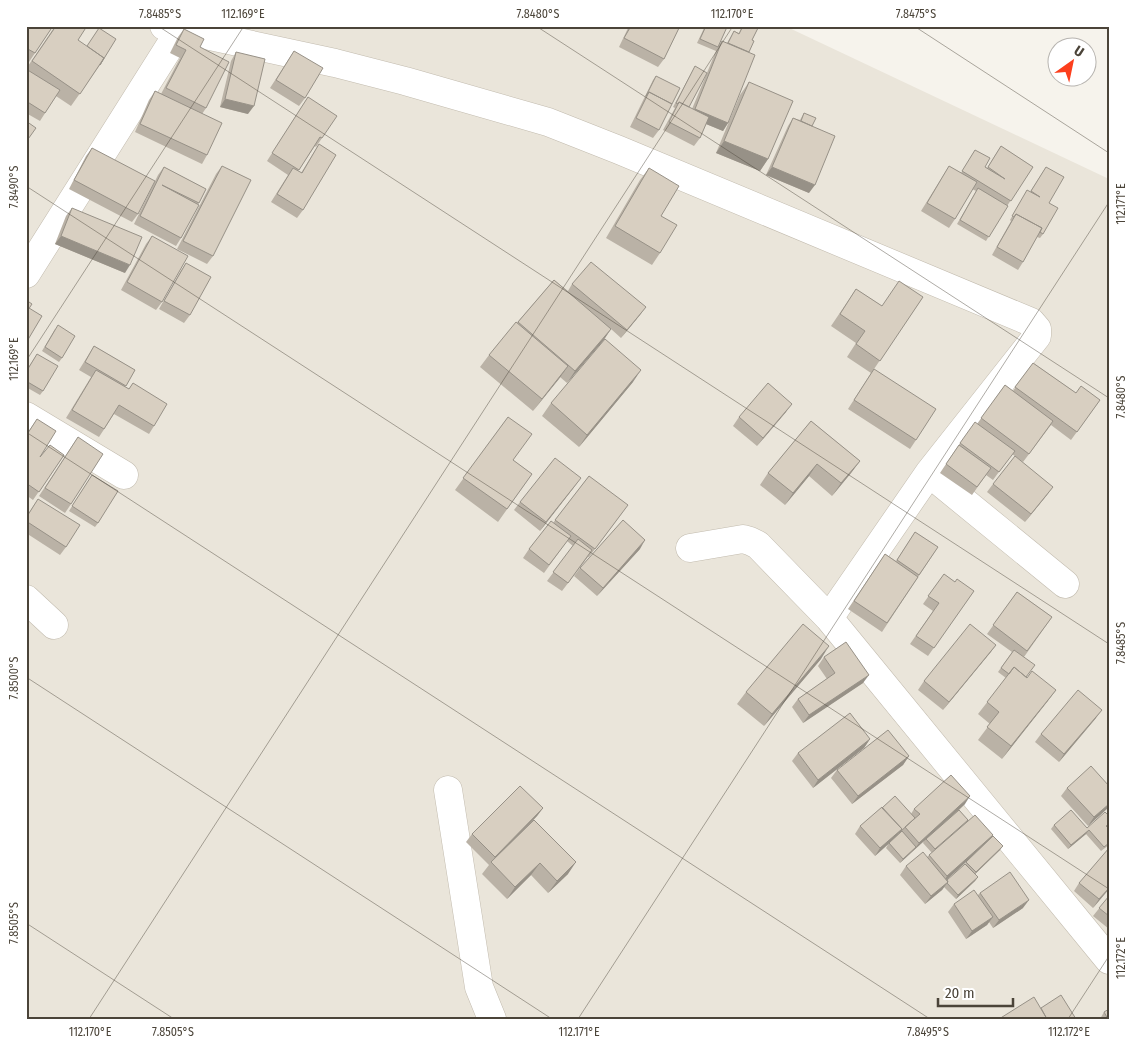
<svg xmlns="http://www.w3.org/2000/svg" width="1135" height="1045" font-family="'Fira Sans Condensed',sans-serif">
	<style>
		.residential { fill: #eae5da }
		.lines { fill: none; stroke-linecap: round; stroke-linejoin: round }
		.minor-casing { stroke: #c2bbae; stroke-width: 29 }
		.minor { stroke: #fff; stroke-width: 28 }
		.wall { fill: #bab2a6; fill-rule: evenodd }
		.shaded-wall { fill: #979187 }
		.building { fill: #d8cfc1; stroke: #979187 }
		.ticks { fill: none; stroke: #4b4439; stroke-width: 1; stroke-opacity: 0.45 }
		.neatline { fill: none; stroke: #4b4439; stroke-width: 2 }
		.ticks-label { font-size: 12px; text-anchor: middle; fill: #4b4439 }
	</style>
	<rect width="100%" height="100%" fill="#f6f3ec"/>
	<!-- residential -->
	<path class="residential" d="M26,26H785L1109,179V1019H26Z"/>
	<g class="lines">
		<defs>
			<path id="minor" d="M164,26L335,63L405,81L548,122L619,150L1031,322L1037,329V336L929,473L829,618
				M26,274L180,30V26
				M26,416L124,475
				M929,473L1065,584
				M690,548L743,539L750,541L758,545L829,618L1109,960
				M26,599L54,625
				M448,790L479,987L492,1019"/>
		</defs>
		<!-- minor casing -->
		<use href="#minor" class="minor-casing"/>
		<!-- minor -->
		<use href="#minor" class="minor"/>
	</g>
	<!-- wall -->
	<path class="wall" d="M26,26L51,29L29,62L26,60Z
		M55,26L78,40L100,65L71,106L56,96L40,121L26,113V69Z
		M629,26H680L664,59L658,67L619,47Z
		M705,26H726L719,45L722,41L727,43L734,31L739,33L742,26H759L752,40L728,123L723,131L706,124L700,138L694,146L663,130L675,108L673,107L695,66L689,107L692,109L716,51L697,43Z
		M184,29L200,47L206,108L202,114L207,155L202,164L135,132L149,100L155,91L161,94L180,58L170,53L178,37Z
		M294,51L305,98L299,106L270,88Z
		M236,52L248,114L220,107L231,61Z
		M656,76L659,130L653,138L630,127L653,80Z
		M749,82L768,159L760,171L716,153L740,95Z
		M308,97L322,138L316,147L315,146L298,171L301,173L319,144L303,210L297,218L271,202L288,175L267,161Z
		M804,113L812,126L809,193L766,175L788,126L793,118L800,120Z
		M1001,146L1033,167L1007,206L986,241L957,224L976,191L972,189L955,219L949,228L921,211L949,166L961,173L975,150L985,167L987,168Z
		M92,148L138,214L132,222L69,189L86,156Z
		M222,166L213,256L207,264L177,249L216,174Z
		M164,167L206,189L181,238L176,246L134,224L158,175Z
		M1046,167L1049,203L1043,234L1040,238L1037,237L1023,262L1018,270L992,255L1011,221L1010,220L1025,194L1027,190L1030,192Z
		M649,168L661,216L660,253L652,265L606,238L640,180Z
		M72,208L125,273L55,244L66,216Z
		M152,236L162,302L156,310L121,290L146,244Z
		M186,263L190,315L184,323L159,309L180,272Z
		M554,280L568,291L572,284L640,315L621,338L611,329L603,341L567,383L560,377L533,411L480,367L489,355Z
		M856,289L882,306L923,297L874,369L916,440L910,449L848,409L871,373L847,357L856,343L831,326Z
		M55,329L62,358L59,362L42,351Z
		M94,346L135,370L125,387L129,389L133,383L154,426L149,434L114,414L99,437L66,418L91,377L79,370Z
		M37,354L43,391L40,395L26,387V371Z
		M1033,363L1076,393L1100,400L1071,440L1051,425L1023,462L1012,454L993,480L986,475L972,495L940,473L960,443L977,424L1005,385L1013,391Z
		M633,382L579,447L542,416L551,403Z
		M786,412L757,446L733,426L739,417Z
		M508,417L513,460L532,474L498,522L455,490Z
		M37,419L40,457L64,455L33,500L26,495V435Z
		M811,421L860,461L851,473L832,496L809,476L785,505L760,485L768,473Z
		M78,437L71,504L65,513L39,496Z
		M92,475L98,523L95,527L69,511Z
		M589,476L622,513L589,557H588L562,591L547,581L573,546L567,541L544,573L523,558L529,549L553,523Z
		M993,484L1047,495L1025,522L987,492Z
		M575,486L540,531L514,510L520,502Z
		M38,499L66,547L60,555L26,533V517Z
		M915,532L938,547L882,632L848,609L885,554L896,561Z
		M640,549L597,596L574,576L580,568Z
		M944,574L955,582L974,591L928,656L910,644L933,611L923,604Z
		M1017,592L1052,617L1024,657L1026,677L1056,690L1047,702L1002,759L978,740L990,724L978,714L1006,678L998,672L1012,652L987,634Z
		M996,645L990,653L943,710L918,690L924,681Z
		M824,657L863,683L803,723L792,707L798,699L827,679L818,666Z
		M821,659L764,726L737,704L746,692Z
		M1096,718L1059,762L1035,742L1041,734Z
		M870,739L864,748L813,788L792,761L798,753Z
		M909,756L903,765L852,804L831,778L837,770Z
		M1109,786V807L1088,826L1061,796L1067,788Z
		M965,804L959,810L968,820L993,835L991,838L1000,850L975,874L978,877L975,881L956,899L944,887L942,890L925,904L900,875L906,866L927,857L932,853L923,843L924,841L900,863L886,848L889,843L900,834L875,856L855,834L860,826L882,808L911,814L914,809ZM969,859L965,864L947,880H946Z
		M543,808L537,816L529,825L568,874L548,893L531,875L507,899L482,874L489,865L466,842L472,834Z
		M1109,816V845L1101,851L1086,834L1068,849L1051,829L1054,825L1087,828Z
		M1079,883L1109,889L1093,908L1074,891Z
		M980,893L1023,908L993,928L989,922L987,925L966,939L948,912L954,904L978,895Z
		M1109,896V929L1093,916Z
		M1104,1012L1109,1019H1100Z"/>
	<!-- shaded-wall -->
	<path class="shaded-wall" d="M225,99L254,106L248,114L220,107Z
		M695,109L728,123L723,131L689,117Z
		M724,141L768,159L760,171L716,153Z
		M772,167L815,185L809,193L766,175Z
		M61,236L130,265L125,273L55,244Z
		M646,307L640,315L621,338L627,330Z
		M611,329L603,341L567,383L575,371Z
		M568,366L559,379L533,411L542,399Z
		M641,370L633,382L579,447L587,435Z
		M792,404L786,412L757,446L763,438Z
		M860,461L851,473L832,496L841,483Z
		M817,464L809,476L785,505L793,493Z
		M581,478L575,486L540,531L546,522Z
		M1053,487L1047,495L1025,522L1031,514Z
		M645,540L640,549L597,596L603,588Z
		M996,645L990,653L943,710L949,702Z
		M829,646L821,659L764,726L772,714Z
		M869,675L863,683L803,723L809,715Z
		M1056,690L1047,702L1002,759L1011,746Z
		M1102,710L1096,718L1059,762L1064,754Z
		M870,739L864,748L813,788L818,780Z
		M909,756L903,765L852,804L858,796Z
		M970,796L965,804L913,851L919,843Z
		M1109,804V807L1088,826L1094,817Z
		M543,808L537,816L492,862L495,857Z
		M902,829L896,837L875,856L880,848Z
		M1089,830L1086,834L1068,849L1071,845Z
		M993,835L987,843L942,884L947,876Z
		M1003,846L1000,850L973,876L976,872Z
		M916,847L913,851L900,863L903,859Z
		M576,862L568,874L548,893L557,881Z
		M540,863L531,875L507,899L515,887Z
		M978,877L975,881L956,899L958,895Z
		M948,882L942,890L925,904L931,896Z
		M1109,888V889L1093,908L1099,899Z
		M1029,900L1023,908L993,928L999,920Z
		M993,917L987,925L966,939L972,931Z"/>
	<!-- building -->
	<path class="building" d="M26,26H47L51,29L35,53L26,48Z
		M56,26H87L78,40L104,58L80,94L32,61Z
		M631,26H680L664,59L624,38Z
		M706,26H726L727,27L718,47L700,39Z
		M743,26H759L752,40L754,41L749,52L728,43L734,31L739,34Z
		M99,28L116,39L100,65L104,58L87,46Z
		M184,29L204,39L200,47L229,62L206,108L166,88L186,50L176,45Z
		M722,41L755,55L728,123L695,109Z
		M294,51L323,68L305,98L276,80Z
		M236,52L265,59L254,106L225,99Z
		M695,66L707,73L689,107L679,102L678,104L676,103Z
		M26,69L60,90L45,113L26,101Z
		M656,76L680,88L672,104L649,92L646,96Z
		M749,82L793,101L768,159L724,141Z
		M155,91L222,123L207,155L140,124Z
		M649,92L672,104L659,130L636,118Z
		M308,97L337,116L322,138L320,137L299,170L272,153Z
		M679,102L709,117L700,138L669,122Z
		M804,113L816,118L812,126L801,121Z
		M793,118L835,136L815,185L772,167Z
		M26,121L36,128L26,142Z
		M319,144L336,155L303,210L277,194L293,168L302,173Z
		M1001,146L1033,167L1011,201L962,171L975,150L990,158L985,167L1005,179L988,167Z
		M92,148L155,181L138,214L74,180Z
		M222,166L251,180L213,256L183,241Z
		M949,166L977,182L955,219L927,203Z
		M164,167L206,189L199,203L162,185L199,205L181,238L140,216Z
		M1046,167L1064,177L1049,203L1058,208L1043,234L1040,232L1042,228L1016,214L1014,217L1012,216L1027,190L1040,197L1031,191Z
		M649,168L679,186L661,216L677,225L660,253L615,226Z
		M978,188L1008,206L989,237L960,220Z
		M72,208L142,237L130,265L61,236Z
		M1016,214L1042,228L1023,262L997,247Z
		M152,236L188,256L162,302L127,282Z
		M591,262L646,307L627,330L572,284Z
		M186,263L211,277L190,315L164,301Z
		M554,280L611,329L575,371L518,322Z
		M899,281L923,297L880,361L856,344L865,331L840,314L856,289L882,306Z
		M26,300L32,304L26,313Z
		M29,308L42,316L26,343V313Z
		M516,322L568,366L542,399L489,355Z
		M58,325L75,336L62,358L45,347Z
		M605,339L641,370L587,435L551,403Z
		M94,346L135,370L126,386L85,362Z
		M37,354L58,366L43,391L26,381V372Z
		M1033,363L1076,393L1081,386L1100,400L1077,432L1015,387Z
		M874,369L936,409L916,440L854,400Z
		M96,370L129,389L133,383L167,404L154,426L119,405L104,429L72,410Z
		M768,383L792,404L763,438L739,417Z
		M1005,385L1053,421L1029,454L981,418Z
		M508,417L532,434L513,460L532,474L507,509L463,478Z
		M37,419L56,431L40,457L50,445L64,455L39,492L26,483L27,478H26V436Z
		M811,421L860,461L841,483L817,464L793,493L768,473Z
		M975,422L1015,451L999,472L960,443Z
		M78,437L103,454L71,504L45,488Z
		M959,445L991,468L977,487L946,464Z
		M1015,456L1053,487L1031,514L993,484Z
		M555,458L581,478L546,522L520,502Z
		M92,475L118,491L98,523L72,506Z
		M589,476L628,505L595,549L555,520Z
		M38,499L80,525L66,547L26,521V518Z
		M623,520L645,540L603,588L580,568Z
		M551,521L571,536L549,565L529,549Z
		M915,532L938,547L919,575L897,560Z
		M578,539L592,550L568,583L553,572Z
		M885,554L918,577L887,623L854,601Z
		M944,574L955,582L957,579L974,591L934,648L916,636L939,603L928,596Z
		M1017,592L1052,617L1027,651L993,625Z
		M803,624L829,646L772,714L746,692Z
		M970,624L996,645L949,702L924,681Z
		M846,642L869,675L809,715L798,699L835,673L824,657Z
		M1014,650L1035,665L1026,677L1014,667L1009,674L1001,668Z
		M1014,667L1027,678L1032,671L1056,690L1011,746L987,727L999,712L987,702Z
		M1078,690L1102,710L1064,754L1041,734Z
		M850,713L870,739L818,780L798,753Z
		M888,730L909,756L858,796L837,770Z
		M1091,766L1109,786V804L1094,817L1067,788Z
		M951,775L970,796L919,843L905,827L920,814L914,809Z
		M520,786L543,808L495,857L472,834Z
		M895,796L915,818L899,833L902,829L882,808Z
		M882,807L902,829L880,848L860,826Z
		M959,810L968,820L935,849L926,839Z
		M1071,810L1087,828L1105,812L1109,816V824L1106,826L1109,829V843L1104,847L1089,830L1071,845L1054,825Z
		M975,815L993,835L947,876L929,855Z
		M534,820L576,862L557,881L540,863L515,887L491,862Z
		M902,831L916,847L903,859L889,843Z
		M993,836L1003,846L976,872L966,862Z
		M1109,848V888L1099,899L1079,883Z
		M923,852L948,882L931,896L906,866Z
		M965,864L978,877L958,895L947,883L948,882L947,880Z
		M1010,872L1029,900L999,920L980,893Z
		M974,890L993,917L972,931L954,904Z
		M1109,896V916L1099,908Z
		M1061,995L1076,1019H1047L1041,1008Z
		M1034,997L1047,1019H999Z
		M1109,1009V1019H1108L1104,1012Z"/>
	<!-- ticks -->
	<path class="ticks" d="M158,26L1109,644M536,26L1109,398M914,26L1109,153M26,186L1109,889M26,361L244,26M26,432L930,1019M26,677L552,1019M26,923L174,1019M89,1019L733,26M578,1019L1109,202M1068,1019L1109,956"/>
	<!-- border -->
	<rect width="1135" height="1045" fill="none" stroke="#ffffff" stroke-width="55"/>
	<!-- north arrow -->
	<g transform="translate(1072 62) rotate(33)"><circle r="24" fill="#ffffff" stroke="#b7b4b0"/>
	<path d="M0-4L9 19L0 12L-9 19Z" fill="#fc3f1d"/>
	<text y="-8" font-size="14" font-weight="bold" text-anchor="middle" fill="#4b4439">U</text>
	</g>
	<!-- scale -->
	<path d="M938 998v8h75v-8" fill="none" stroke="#4b4439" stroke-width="2.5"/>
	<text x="945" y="998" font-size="15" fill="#4b4439" stroke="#ffffff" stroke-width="4" paint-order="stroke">20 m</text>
	<rect x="28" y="28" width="1080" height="990" class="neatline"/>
	<g class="ticks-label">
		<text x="160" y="18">7.8485°S</text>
		<text x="243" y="18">112.169°E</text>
		<text x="538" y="18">7.8480°S</text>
		<text x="732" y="18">112.170°E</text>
		<text x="916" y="18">7.8475°S</text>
		<text transform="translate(14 187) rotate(-90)" y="4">7.8490°S</text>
		<text transform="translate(1121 204) rotate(-90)" y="4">112.171°E</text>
		<text transform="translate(14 359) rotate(-90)" y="4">112.169°E</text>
		<text transform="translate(1121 397) rotate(-90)" y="4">7.8480°S</text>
		<text transform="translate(1121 643) rotate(-90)" y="4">7.8485°S</text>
		<text transform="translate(14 678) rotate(-90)" y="4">7.8500°S</text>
		<text transform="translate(14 923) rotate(-90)" y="4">7.8505°S</text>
		<text transform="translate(1121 958) rotate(-90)" y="4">112.172°E</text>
		<text x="90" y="1036">112.170°E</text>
		<text x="173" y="1036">7.8505°S</text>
		<text x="579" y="1036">112.171°E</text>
		<text x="928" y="1036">7.8495°S</text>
		<text x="1069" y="1036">112.172°E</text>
	</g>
</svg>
